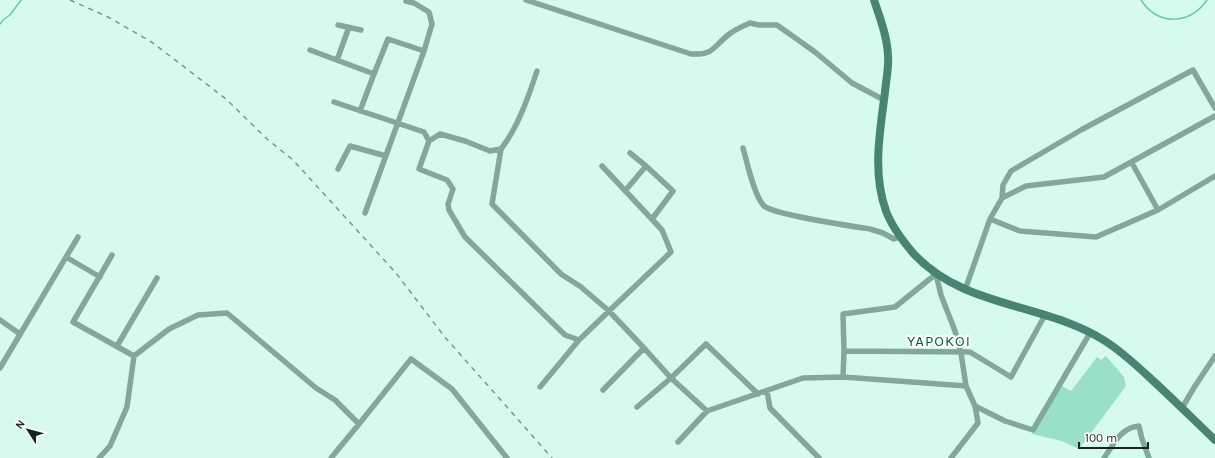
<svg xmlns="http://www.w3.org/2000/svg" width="1215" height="458" font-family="Karla,sans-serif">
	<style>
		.green { fill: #9adfca }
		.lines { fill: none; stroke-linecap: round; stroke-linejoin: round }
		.stream { stroke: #68c7ad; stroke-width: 1.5 }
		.street { stroke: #82a79c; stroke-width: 5.5 }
		.secondary { stroke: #498373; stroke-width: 8 }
		.rail { stroke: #7c968d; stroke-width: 1.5; stroke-dasharray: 5 5; stroke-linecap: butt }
		.labels { text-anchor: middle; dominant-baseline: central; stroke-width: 4; stroke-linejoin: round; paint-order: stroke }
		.quarter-label { font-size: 15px; letter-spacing: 1px; fill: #075e4c; stroke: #fefefe }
	</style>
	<rect width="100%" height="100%" fill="#d6faee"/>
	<!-- green -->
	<path class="green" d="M1106,356L1124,377L1126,386L1079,449L1062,441L1032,434L1062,386L1071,391L1097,357L1101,360Z"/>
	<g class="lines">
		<!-- stream -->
		<path class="stream" d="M1141,0C1159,27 1190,24 1207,0
			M0,24L3,20L10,15L21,0"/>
		<!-- street -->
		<path class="street" d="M526,0L691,54C714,55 712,48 728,35C734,30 743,26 750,23L759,25H777L815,52L852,83L884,100
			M406,1L414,3L429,12L432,24L424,51
			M338,25L361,30
			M310,50L374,74L360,111
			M337,60L349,27
			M334,102L424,132L429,141L419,169L447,180L453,189L448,204L449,210L465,237L565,335L579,340
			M429,141L440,134L465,141L490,151L501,149C518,127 528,98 537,71
			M743,148C747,162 754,196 764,206C775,215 851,226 870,229L883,233L894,239L900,237
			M501,149L492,204L561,274L581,287L609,311L671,252L662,230L602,166
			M1132,163L1158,210
			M646,166L673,191L652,219
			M338,169L350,146L386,156
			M625,191L646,166L630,153
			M1002,198L1003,185L1011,171L1081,130L1193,70L1215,108
			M365,213L424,51L388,39L374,74
			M990,219L1020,231L1096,237L1158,210L1215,176
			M112,255L73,322L134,356
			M66,257L100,277
			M965,290L990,219L1002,198L1026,186L1104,177L1215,116
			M0,320L20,334
			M117,346L157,278
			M844,351L970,352L1011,377L1045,315
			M0,368L78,237
			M843,377L844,351L843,314L895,307L936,274L941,295L955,331L961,353L966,386L975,406L978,423L951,458
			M540,387L579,340L609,311L644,348L603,390
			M767,391L770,408L819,458
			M975,406L1005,421L1033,430L1090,333
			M637,407L671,378L644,348
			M1182,408L1195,386L1215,356
			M707,411L671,378L706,344L758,394
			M678,442L707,411L803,378L843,377L966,386
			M99,458L110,446L127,407L134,356L169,329L198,315L227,313L316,388L335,400L359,424L411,359L452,389L507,458
			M331,458L359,424
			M1104,458C1114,444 1120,428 1139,426L1142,439L1149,458"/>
		<!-- secondary -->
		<path class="secondary" d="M874,0C880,18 887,36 888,55C889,67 886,80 885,92C880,132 872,172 886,211C892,227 902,240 913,253C964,309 1044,302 1105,341C1121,351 1135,364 1149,377C1172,398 1193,419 1215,440"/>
		<!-- rail -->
		<path class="rail" d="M70,0L108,17L153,43L226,99L267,139L293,160L396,273L444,336L552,458"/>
	</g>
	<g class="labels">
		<!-- quarter labels -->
		<g class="quarter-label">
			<text x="939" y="341">YAPOKOI</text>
		</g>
	</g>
	<!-- north arrow -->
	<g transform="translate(28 430) rotate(306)" stroke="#fefefe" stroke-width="3" paint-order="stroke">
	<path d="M0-3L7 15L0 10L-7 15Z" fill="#172420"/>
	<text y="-6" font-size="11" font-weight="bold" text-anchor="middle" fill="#172420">N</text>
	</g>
	<!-- scale -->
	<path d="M1079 442v6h69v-6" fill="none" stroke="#172420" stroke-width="2"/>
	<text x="1085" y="442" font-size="12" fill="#172420" stroke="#fefefe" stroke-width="3" paint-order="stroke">100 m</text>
</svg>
